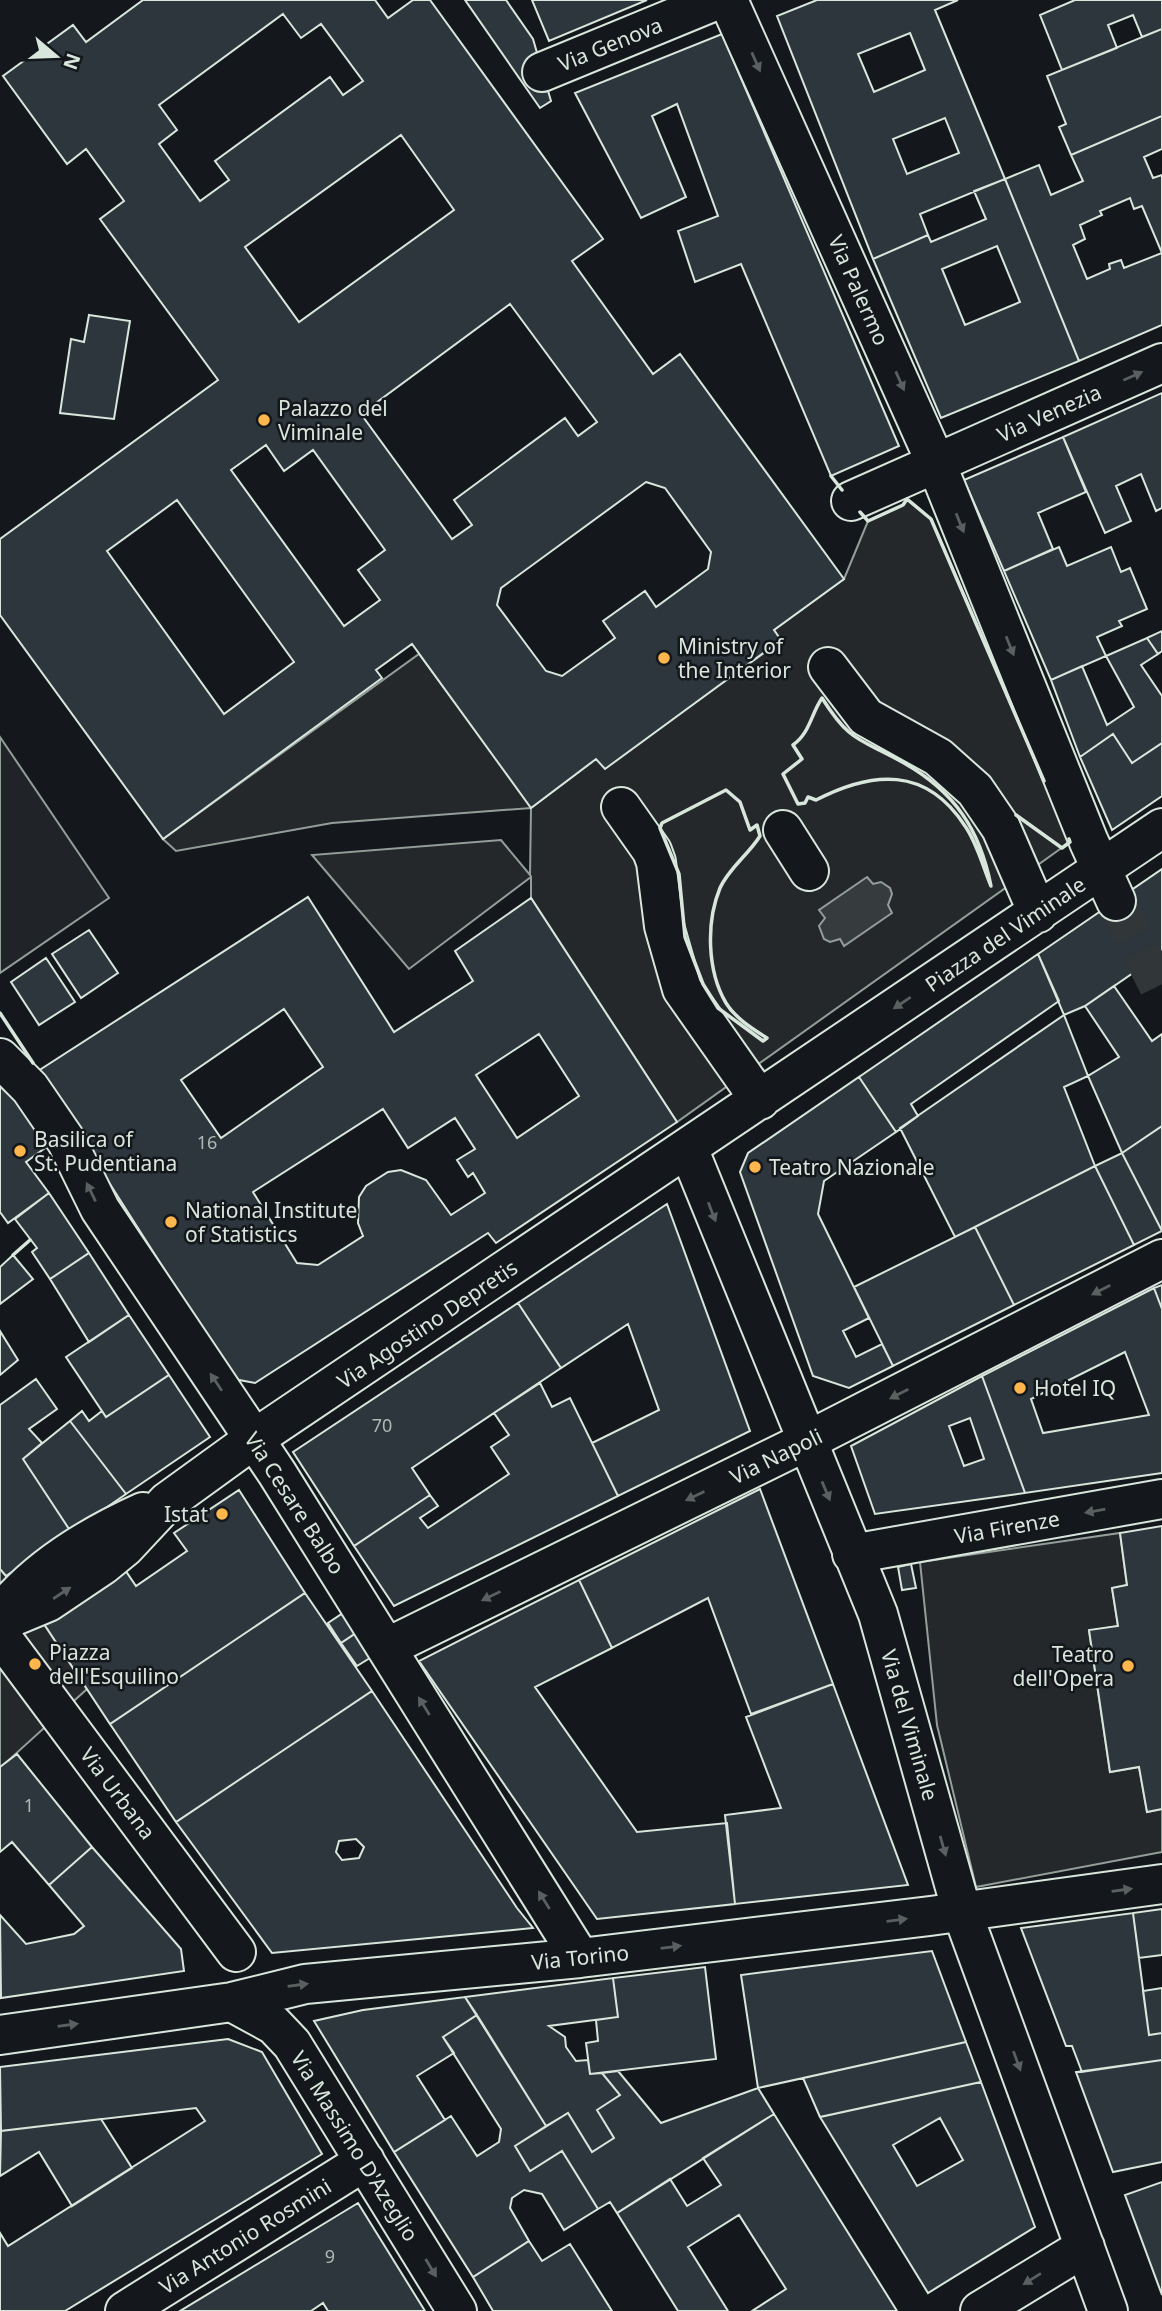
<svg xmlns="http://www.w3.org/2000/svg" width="1162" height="2311" font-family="'Noto Sans',sans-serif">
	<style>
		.green { fill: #202428; stroke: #939e99; stroke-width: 2 }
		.parking { fill: #24282b; stroke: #939e99; stroke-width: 2 }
		.water { fill: #363b3e; stroke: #939e99; stroke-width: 2 }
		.building { fill: #2c363c; stroke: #d8e6dc; stroke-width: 2; fill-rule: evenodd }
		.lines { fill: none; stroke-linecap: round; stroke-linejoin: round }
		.minor-tunnel { stroke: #313739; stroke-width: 38; stroke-dasharray: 38 19; stroke-linecap: butt }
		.minor-casing { stroke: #d8e6dc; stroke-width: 42 }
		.minor { stroke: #14181c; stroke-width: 38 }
		.wall { stroke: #d8e6dc; stroke-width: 3.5 }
		.oneway { fill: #59605f }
		.poi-dot { fill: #ffb74d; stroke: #14181c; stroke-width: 2.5 }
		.labels { text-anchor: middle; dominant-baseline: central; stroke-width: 5; stroke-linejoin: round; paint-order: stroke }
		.number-label { font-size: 18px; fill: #adbab4 }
		.street-label { font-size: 21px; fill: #d8e6dc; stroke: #14181c }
		.poi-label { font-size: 21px; fill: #d8e6dc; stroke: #14181c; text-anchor: start }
	</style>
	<rect width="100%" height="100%" fill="#14181c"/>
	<!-- green -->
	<path class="green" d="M0,737L109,898L0,973Z"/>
	<!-- parking -->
	<path class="parking" d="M907,499L931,519L1070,842L677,1122L531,898V877L409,969L312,855L501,840L530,875L531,808L332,823L176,851L163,839L419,654L532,807L596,759L697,701L781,641L774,630L844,579L868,521L903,505Z
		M1120,1533L1127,1585L1112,1588L1118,1626L1089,1631L1110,1772L1139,1767L1147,1812L1162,1809V1852L976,1887L937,1725L920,1562Z
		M0,1569L42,1621L87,1689L0,1768Z"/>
	<!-- water -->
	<path class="water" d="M867,877L873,884L881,882L890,888L892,894L888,905L892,913L844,946L840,939L830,942L824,939L819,926L825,918L819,910Z"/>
	<!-- building -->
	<path class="building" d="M143,0H375L388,18L413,0H430L603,239L572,261L653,374L680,354L844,579L774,630L781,640L605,769L596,759L531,808L412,644L376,670L382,678L163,839L0,615V539L218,380L100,219L124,201L86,149L67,164L3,76L73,25L86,42ZM283,14L301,38L321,24L363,81L343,95L330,77L215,161L229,180L200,201L159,144L177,130L159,105ZM401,135L454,210L299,322L245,247ZM510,304L597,422L578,436L565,418L454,500L472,525L452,539L361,414ZM266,445L284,471L313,450L385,550L358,570L380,600L344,626L231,470ZM646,482L665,488L711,552L708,569L656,607L645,591L603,621L615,638L562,676L546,671L497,605L501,588ZM177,500L294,662L224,714L107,551Z
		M465,0H506L533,39L551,101L540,108Z
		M532,0H647L549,41Z
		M817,0H958L935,10L1005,179L920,214L928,235L873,259L777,16ZM910,33L925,70L874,92L858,54ZM945,118L959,153L907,174L893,139Z
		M1075,0H1162V29L1142,37L1133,15L1108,25L1117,48L1062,70L1040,15Z
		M1162,29V116L1071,155L1059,127L1066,124L1047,76Z
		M722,34L899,446L831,476L741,264L695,282L678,231L718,216L677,104L652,116L686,197L641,218L575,93Z
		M1162,116V149L1144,157L1153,178L1162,175V325L1079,361L1005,179L1039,165L1051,195L1083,181L1071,155ZM1130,198L1134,209L1142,206L1162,253L1124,268L1121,260L1109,264L1110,269L1087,279L1073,245L1085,239L1080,225L1102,215L1100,211Z
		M1005,179L1079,361L941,418L873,259L928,235L931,242L986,219L974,191ZM997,246L1020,302L965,325L942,269Z
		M89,315L130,321L114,419L60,413L71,339L84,342Z
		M1162,393V508L1156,511L1141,474L1116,486L1131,521L1105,533L1063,437Z
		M1063,437L1086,492L1038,513L1053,549L1004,571L964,480Z
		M1059,547L1067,566L1111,547L1121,572L1130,568L1147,609L1119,621L1122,626L1097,637L1106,656L1051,680L1004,571Z
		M1162,631V651L1158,654L1147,638Z
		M1147,638L1158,654L1141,665L1162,696V743L1132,763L1113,734L1080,757L1051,680L1082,666L1107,725L1134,707L1106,656Z
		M1113,734L1132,763L1162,743V796L1112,830L1080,757Z
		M1162,869V953L1085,1006L1064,1015L1038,954Z
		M308,897L394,1032L473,981L455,951L531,898L677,1122L496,1243L488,1233L255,1383L234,1379L38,1071ZM284,1009L323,1067L221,1138L181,1080ZM539,1034L579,1096L517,1138L476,1075ZM383,1109L408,1148L455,1118L475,1149L457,1160L468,1177L473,1173L485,1193L451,1215L426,1180L401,1170L388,1172L366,1186L359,1197L358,1223L363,1236L318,1265L297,1263L253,1192Z
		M89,930L118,973L81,998L52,954Z
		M1038,954L1059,1001L911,1104L918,1116L896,1132L859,1077Z
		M46,958L75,1002L39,1025L11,982Z
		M1114,986L1152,1041L1162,1034V1126L1122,1153L1088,1076L1119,1057L1085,1006Z
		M1064,1015L1088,1076L1064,1087L1095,1166L955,1237L900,1128Z
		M0,1077L56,1140L26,1162L49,1193L8,1223L0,1212Z
		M859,1077L896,1132L824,1181L818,1214L869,1318L843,1331L856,1357L882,1344L893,1366L849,1388L813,1376L740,1172L748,1153Z
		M1162,1126V1231L1122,1153Z
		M1122,1153L1162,1231L1134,1245L1095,1166Z
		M1095,1166L1134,1245L1014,1305L975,1227Z
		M49,1193L89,1253L50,1279L32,1252L37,1248L15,1219Z
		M667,1204L750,1431L618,1496L592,1443L659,1410L628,1324L561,1368L518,1303Z
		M975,1227L1014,1305L893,1366L854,1287Z
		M89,1253L129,1315L89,1342L50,1279Z
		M13,1255L33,1279L0,1304V1267Z
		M1162,1285V1309L1154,1288Z
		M1154,1288L1162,1309V1473L1025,1493L982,1376ZM1125,1352L1149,1415L1043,1433L1031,1399Z
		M518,1303L561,1368L412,1468L430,1495L354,1546L293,1452Z
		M129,1315L169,1375L106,1417L66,1357Z
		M0,1331L18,1360L0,1375Z
		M169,1375L210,1437L126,1494L70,1421L82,1411L89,1421L102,1411L106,1417Z
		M982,1376L1025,1493L875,1514L851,1446ZM970,1418L984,1459L964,1466L949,1426Z
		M36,1379L57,1409L29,1429L42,1443L23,1459L71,1532L6,1576L0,1569V1405Z
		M540,1383L552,1407L570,1398L618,1496L394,1606L354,1546L430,1495L438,1506L420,1518L428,1528L509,1474L491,1447L509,1435L494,1413Z
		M70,1421L126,1494L71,1532L23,1459Z
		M760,1489L833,1684L751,1714L708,1598L612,1648L579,1580Z
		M239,1490L305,1593L110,1724L42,1621L123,1567L136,1586L187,1551L174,1533Z
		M1162,1526V1809L1147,1812L1139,1767L1110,1772L1089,1630L1118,1626L1112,1588L1127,1585L1120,1533Z
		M911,1564L916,1588L902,1590L898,1567Z
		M579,1580L612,1648L535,1687L637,1832L727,1823L735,1904L597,1919L419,1661Z
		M305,1593L372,1691L176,1822L110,1724Z
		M346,1611L359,1631L341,1643L328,1623Z
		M362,1629L378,1653L357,1666L341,1643Z
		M833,1684L908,1885L735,1904L725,1815L781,1808L746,1717Z
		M372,1691L517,1908L533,1928L272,1953L176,1822ZM356,1839L364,1847L359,1858L342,1860L336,1852L339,1841Z
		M17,1754L92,1847L49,1885L12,1842L0,1852V1767Z
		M92,1847L181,1949L184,1971L1,1998L0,1915L26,1944L74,1934L84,1926L49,1885Z
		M1162,1909V1955L1139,1958L1133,1913Z
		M1133,1913L1149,2035L1162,2033V2060L1082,2072L1072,2046H1066L1021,1928Z
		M932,1951L966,2042L758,2088L741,1975Z
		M705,1967L716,2059L590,2074L586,2043L598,2041L596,2020L618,2017L613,1978Z
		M613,1978L618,2017L549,2026L565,2037L566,2047L576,2061L588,2060L590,2074L602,2073L620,2095L597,2110L614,2138L592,2152L568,2113L546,2126L465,1997Z
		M1162,1988V2033L1149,2035L1143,1991Z
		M465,1997L477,2015L443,2037L454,2053L417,2076L445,2120L394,2152L314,2021L363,2010Z
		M477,2015L546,2126L515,2146L530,2171L562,2151L598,2209L564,2230L542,2194L524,2190L512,2198L510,2208L529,2241L473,2277L394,2152L451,2116L477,2156L499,2142L501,2129L443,2037Z
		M228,2039L262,2052L322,2154L65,2311H0V2233L8,2246L205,2121L196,2108L1,2131L0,2067Z
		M966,2042L981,2082L820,2117L803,2078Z
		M1162,2060V2162L1113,2172L1076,2072Z
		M618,2071L661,2123L758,2088L774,2114L617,2213L610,2202L598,2209L562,2151L530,2171L515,2146L568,2113L592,2152L614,2138L597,2110L620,2095L602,2073Z
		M981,2082L1035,2227L928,2293L820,2117ZM940,2118L963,2160L917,2186L893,2145Z
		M774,2114L897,2311H752L786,2289L739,2215L688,2247L728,2311H678L617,2213L670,2179L687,2206L721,2185L703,2158Z
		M101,2119L132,2168L72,2206L39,2152L0,2176L1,2131Z
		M1162,2182V2295L1125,2195Z
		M358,2203L425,2311H328L323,2303L311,2311H180Z
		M529,2241L542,2261L570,2244L612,2311H493L473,2277Z"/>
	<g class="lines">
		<!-- minor-tunnel -->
		<path class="minor-tunnel" d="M1116,901L1162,994"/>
		<defs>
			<path id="minor" d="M728,0L936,463L1089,842L1116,901
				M542,72L717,0
				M851,501L1162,363
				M828,667L866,717L938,757L975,790L1001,828L1038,913
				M621,807L652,851L656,862L664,926L682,989L760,1100
				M783,830L809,871
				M0,1058L30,1088L67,1142L100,1209L277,1473L580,1958
				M688,1148L878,1614L962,1912L1108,2311
				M852,1554L1162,1499
				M2,1612C37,1568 92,1535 143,1512
				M0,1622L48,1602L103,1565L125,1547L167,1502L254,1439L1162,828
				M0,1635L236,1952
				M388,1647L805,1442L1162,1259
				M232,2002L274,2025L292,2044L457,2311
				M0,2035L232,2002L305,1984L580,1958L930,1916L1162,1884
				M125,2311L365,2161
				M980,2311L1085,2247"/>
		</defs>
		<!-- minor casing -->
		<use href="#minor" class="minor-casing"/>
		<!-- minor -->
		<use href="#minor" class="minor"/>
		<!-- wall -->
		<path class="wall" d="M831,476L842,490
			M860,512L868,521L903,505L907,499L931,519L1044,781
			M822,698C851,744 860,738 904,763C955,792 980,830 991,886C983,867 977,843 965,826C926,766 872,771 816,800L808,797L805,803L798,804L783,774L802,759L793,745C810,733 811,714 822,698Z
			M726,790L740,802L750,830L757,825L760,836C749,854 729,868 720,888C706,922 707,971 726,1003C735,1018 753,1029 767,1038L763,1041L718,1008L703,984L685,937L679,874L660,828L662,823Z
			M1016,815L1062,848L1070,842L1069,839
			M0,1013L33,1063
			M13,1255L30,1240"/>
	</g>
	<!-- one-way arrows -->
	<defs><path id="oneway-solid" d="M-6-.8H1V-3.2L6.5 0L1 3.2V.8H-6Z" transform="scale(1.75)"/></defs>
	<g class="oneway">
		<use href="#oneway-solid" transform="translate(756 62) rotate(66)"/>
		<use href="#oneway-solid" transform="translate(1133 376) rotate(-24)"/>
		<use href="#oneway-solid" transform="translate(900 381) rotate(66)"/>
		<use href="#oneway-solid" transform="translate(960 523) rotate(68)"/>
		<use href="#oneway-solid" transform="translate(1010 646) rotate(68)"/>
		<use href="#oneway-solid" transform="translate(902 1003) rotate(146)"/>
		<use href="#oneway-solid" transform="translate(91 1192) rotate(-116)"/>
		<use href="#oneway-solid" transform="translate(712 1212) rotate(69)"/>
		<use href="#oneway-solid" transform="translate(1101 1290) rotate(153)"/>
		<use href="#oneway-solid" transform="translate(216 1382) rotate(-124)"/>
		<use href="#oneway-solid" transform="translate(899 1394) rotate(153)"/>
		<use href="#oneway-solid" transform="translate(826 1491) rotate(67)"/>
		<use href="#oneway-solid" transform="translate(695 1496) rotate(154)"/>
		<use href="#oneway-solid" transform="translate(1095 1511) rotate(170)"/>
		<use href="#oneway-solid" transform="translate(62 1593) rotate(-33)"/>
		<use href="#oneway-solid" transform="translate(491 1596) rotate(154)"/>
		<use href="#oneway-solid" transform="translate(424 1706) rotate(-122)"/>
		<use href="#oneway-solid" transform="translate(943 1846) rotate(74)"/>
		<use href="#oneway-solid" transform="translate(1122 1890) rotate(-8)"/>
		<use href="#oneway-solid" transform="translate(544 1900) rotate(-122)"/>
		<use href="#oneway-solid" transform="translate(897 1920) rotate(-7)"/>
		<use href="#oneway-solid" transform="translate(671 1947) rotate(-7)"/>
		<use href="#oneway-solid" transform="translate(298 1985) rotate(-8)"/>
		<use href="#oneway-solid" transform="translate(68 2025) rotate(-8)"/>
		<use href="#oneway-solid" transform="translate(1017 2061) rotate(70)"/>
		<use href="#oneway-solid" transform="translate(431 2268) rotate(59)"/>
		<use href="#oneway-solid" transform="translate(1032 2279) rotate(148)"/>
	</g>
	<!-- markers -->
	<g class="poi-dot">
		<circle cx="264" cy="420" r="7"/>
		<circle cx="664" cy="658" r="7"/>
		<circle cx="20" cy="1151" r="7"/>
		<circle cx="755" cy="1167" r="7"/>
		<circle cx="171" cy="1222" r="7"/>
		<circle cx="1020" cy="1388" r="7"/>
		<circle cx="222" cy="1514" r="7"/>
		<circle cx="35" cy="1664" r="7"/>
		<circle cx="1128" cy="1666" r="7"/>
	</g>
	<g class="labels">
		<!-- number labels -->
		<g class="number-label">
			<text x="207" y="1142">16</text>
			<text x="382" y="1425">70</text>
			<text x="29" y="1805">1</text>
			<text x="330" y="2256">9</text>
		</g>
		<!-- street labels -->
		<g class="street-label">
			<text transform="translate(610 44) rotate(-22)">Via Genova</text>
			<text transform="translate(859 290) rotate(66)">Via Palermo</text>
			<text transform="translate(1049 413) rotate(-24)">Via Venezia</text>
			<text transform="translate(1005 934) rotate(-34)">Piazza del Viminale</text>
			<text transform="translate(427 1324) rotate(-34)">Via Agostino Depretis</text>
			<text transform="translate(776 1456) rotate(-26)">Via Napoli</text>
			<text transform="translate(295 1503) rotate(57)">Via Cesare Balbo</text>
			<text transform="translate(1007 1527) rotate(-10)">Via Firenze</text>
			<text transform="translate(910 1725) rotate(74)">Via del Viminale</text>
			<text transform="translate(118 1793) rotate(53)">Via Urbana</text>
			<text transform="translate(580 1957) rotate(-6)">Via Torino</text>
			<text transform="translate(355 2146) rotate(58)">Via Massimo D'Azeglio</text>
			<text transform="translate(245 2236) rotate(-32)">Via Antonio Rosmini</text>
		</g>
		<!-- poi labels -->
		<g class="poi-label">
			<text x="278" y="408">Palazzo del<tspan x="278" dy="24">Viminale</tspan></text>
			<text x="678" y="646">Ministry of<tspan x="678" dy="24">the Interior</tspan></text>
			<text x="34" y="1139">Basilica of<tspan x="34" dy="24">St. Pudentiana</tspan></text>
			<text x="769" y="1167">Teatro Nazionale</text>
			<text x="185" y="1210">National Institute<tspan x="185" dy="24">of Statistics</tspan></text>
			<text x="1034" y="1388">Hotel IQ</text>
			<text x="208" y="1514" text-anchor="end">Istat</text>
			<text x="49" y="1652">Piazza<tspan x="49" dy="24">dell'Esquilino</tspan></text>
			<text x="1114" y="1654" text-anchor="end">Teatro<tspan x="1114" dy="24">dell'Opera</tspan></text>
		</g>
	</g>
	<!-- north arrow -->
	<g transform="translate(56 56) rotate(109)" stroke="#14181c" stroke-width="5" paint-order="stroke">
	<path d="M0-5L12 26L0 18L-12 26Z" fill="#d8e6dc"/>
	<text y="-10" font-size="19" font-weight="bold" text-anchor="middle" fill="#d8e6dc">N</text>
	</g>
</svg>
